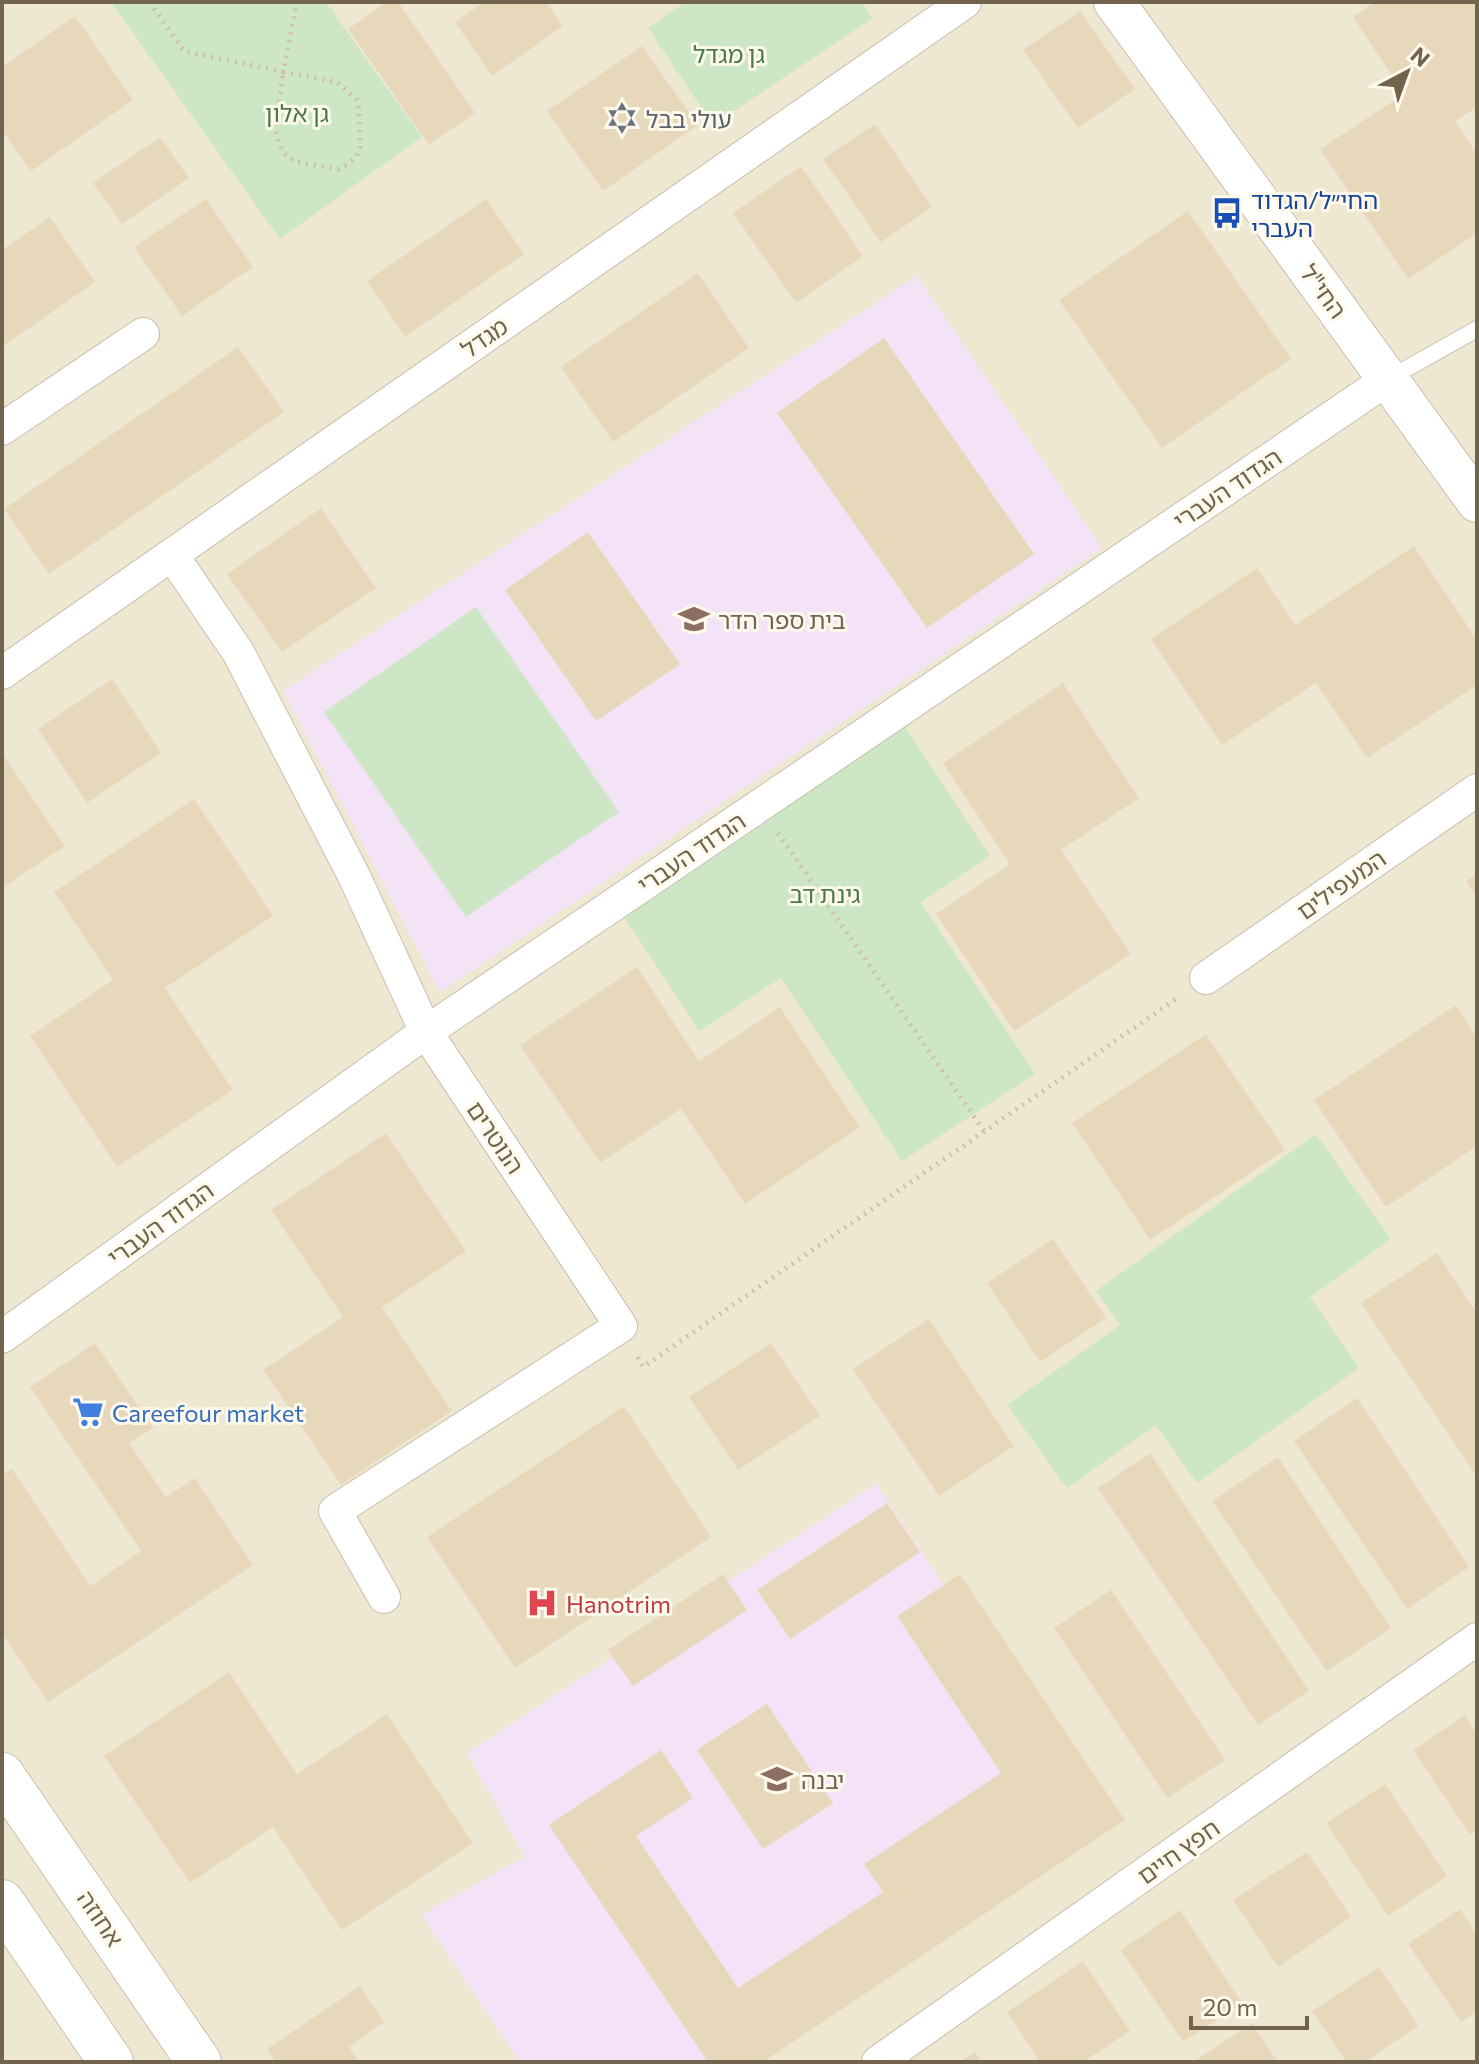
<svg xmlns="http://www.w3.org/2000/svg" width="1479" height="2064" font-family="Commissioner,'Noto Sans Hebrew',sans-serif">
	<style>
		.residential { fill: #eee8d3 }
		.education { fill: #f4e3f6 }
		.green { fill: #cce6c6 }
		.building { fill: #e7d8bc }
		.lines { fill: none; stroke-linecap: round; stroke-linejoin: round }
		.service-casing { stroke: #c8bfac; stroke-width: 18 }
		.minor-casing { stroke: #c8bfac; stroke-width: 34 }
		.tertiary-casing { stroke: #c8bfac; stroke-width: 42 }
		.secondary-casing { stroke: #cbc0aa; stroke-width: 46 }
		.path { stroke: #d1c0a4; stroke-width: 5; stroke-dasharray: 2 6; stroke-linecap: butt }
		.service { stroke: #fff; stroke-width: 16 }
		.minor { stroke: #fff; stroke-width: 32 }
		.tertiary { stroke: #fff; stroke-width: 40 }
		.secondary { stroke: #fff; stroke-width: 44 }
		.labels { text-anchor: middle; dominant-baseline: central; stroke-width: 6; stroke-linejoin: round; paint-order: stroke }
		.park-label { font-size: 24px; fill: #4d7a4a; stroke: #fdfaec }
		.worship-label { font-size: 24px; fill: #5b616d; stroke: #fdfaec; text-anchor: start }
		.transit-label { font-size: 24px; fill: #164399; stroke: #fdfaec; text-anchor: start }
		.street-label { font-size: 24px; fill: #71634e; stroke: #fdfaec }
		.education-label { font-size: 24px; fill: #785e54; stroke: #fdfaec; text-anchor: start }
		.shop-label { font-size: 24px; fill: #366cbe; stroke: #fdfaec; text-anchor: start }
		.health-label { font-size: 24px; fill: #be3a42; stroke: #fdfaec; text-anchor: start }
	</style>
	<rect width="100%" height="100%" fill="#faf7e7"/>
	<!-- residential -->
	<path class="residential" d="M2,2H1477V2062H2Z"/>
	<!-- education -->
	<path class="education" d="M917,276L1102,548L440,992L283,691Z
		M876,1484L1091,1805L750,2062H520L421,1915L525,1857L467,1753Z"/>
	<!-- green -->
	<path class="green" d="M111,2H326L422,137L280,239Z
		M686,2H862L873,18L713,125L648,28Z
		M476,607L619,812L466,917L324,712Z
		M905,727L990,856L921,902L1035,1074L902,1161L781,978L699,1031L621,912Z
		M1316,1134L1391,1239L1310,1297L1359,1368L1197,1483L1156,1425L1067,1488L1007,1405L1120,1325L1096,1291Z"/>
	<!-- building -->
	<path class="building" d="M387,2H398L475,113L429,145L348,29Z
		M484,2H546L563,26L492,76L455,22Z
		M1375,2H1477V107L1455,121L1477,154V233L1408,279L1320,149L1404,94L1353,17Z
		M1080,11L1135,89L1078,128L1023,50Z
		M75,16L133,100L31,171L2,130V67Z
		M642,46L698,125L603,191L547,111Z
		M875,124L932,207L881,242L823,159Z
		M160,137L189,178L122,224L93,183Z
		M801,166L863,256L796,303L733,213Z
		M206,199L253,267L182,316L134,247Z
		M486,199L524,254L405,337L367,281Z
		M1188,211L1291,359L1162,448L1059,300Z
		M50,217L95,282L2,347V250Z
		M698,273L749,348L613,442L561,367Z
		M884,338L1034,554L927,628L777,413Z
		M238,347L284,412L49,574L4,509Z
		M321,508L376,588L282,652L227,574Z
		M588,532L680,664L596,721L505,590Z
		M1414,546L1477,640V685L1367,758L1316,683L1222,745L1151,639L1257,568L1295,625Z
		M112,679L161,753L87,803L38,729Z
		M1063,683L1139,798L1061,850L1131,954L1014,1031L936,914L1010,864L943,763Z
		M2,753L65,846L2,888Z
		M194,799L273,916L165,988L233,1090L117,1167L30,1036L113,980L54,892Z
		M1477,874V898L1466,881Z
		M637,967L699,1061L780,1007L860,1127L745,1204L681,1109L600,1163L520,1045Z
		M1456,1005L1477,1038V1146L1386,1207L1314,1100Z
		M1206,1034L1285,1150L1150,1240L1072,1123Z
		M386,1133L466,1251L382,1307L452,1411L341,1485L263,1370L343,1317L271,1210Z
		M1053,1239L1106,1318L1040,1362L987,1283Z
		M1437,1253L1477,1313V1477L1361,1303Z
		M929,1319L1014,1446L939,1496L853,1369Z
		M95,1343L153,1428L129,1443L166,1497L195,1478L253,1565L48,1702L2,1633V1475L12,1469L90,1586L141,1551L30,1387Z
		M771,1343L820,1416L738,1470L689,1397Z
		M1357,1398L1469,1567L1407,1609L1294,1441Z
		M624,1406L711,1537L515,1668L427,1537Z
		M1150,1453L1309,1691L1258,1725L1098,1488Z
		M1278,1457L1391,1628L1327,1671L1212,1501Z
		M887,1503L920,1552L790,1639L757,1590Z
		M723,1574L747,1610L633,1686L608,1650Z
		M960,1574L1125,1820L763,2062H708L549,1825L661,1750L693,1798L636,1836L738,1988L883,1892L864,1864L1001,1773L897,1616Z
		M1111,1590L1225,1760L1167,1798L1054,1628Z
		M229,1672L297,1774L387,1714L473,1843L342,1930L273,1827L190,1883L104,1756Z
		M767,1704L833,1803L763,1849L697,1750Z
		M1465,1715L1477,1734V1830L1470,1835L1413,1750Z
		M1385,1784L1447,1876L1388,1916L1326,1823Z
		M1307,1852L1351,1917L1278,1967L1233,1900Z
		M1460,1909L1477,1935V2011L1461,2022L1408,1944Z
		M1180,1910L1242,2003L1183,2042L1121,1950Z
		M1083,1961L1130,2031L1083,2062H1040L1007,2012Z
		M1379,1967L1418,2026L1365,2062H1346L1312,2011Z
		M360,1986L384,2022L349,2047L359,2062H276L267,2049Z
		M1252,2023L1278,2062H1193Z
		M975,2052L981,2062H960Z"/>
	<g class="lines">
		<defs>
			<path id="service" d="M1388,379L1477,329"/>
			<path id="minor" d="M2,429L143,334
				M172,555L238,652L354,876L426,1032L621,1326L335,1511L384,1597
				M2,673L965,2
				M1206,978L1477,790
				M2,1337L426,1032L1388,379
				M878,2062L1477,1639"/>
			<path id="tertiary" d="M1114,2L1477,502"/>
			<path id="secondary" d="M2,1775L199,2062
				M2,1902L111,2062"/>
		</defs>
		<!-- service casing -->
		<use href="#service" class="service-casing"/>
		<!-- minor casing -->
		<use href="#minor" class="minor-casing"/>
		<!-- tertiary casing -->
		<use href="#tertiary" class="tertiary-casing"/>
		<!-- secondary casing -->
		<use href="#secondary" class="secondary-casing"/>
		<!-- path -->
		<path class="path" d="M149,2L184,51L283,72L297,2
			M283,72L337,82L356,99L359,109L360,147L356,157L348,164L338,169L296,162L286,155L279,144L276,131Z
			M778,833L984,1131
			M638,1357L643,1367L1179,997"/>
		<!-- service -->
		<use href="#service" class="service"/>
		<!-- minor -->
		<use href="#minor" class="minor"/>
		<!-- tertiary -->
		<use href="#tertiary" class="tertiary"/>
		<!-- secondary -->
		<use href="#secondary" class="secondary"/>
	</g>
	<!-- icons -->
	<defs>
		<symbol id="synagogue-bare" viewBox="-9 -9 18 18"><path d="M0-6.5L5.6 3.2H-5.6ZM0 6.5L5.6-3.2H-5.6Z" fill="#6b7280" stroke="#fdfaec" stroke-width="2.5" paint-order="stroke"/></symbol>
		<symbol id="bus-bare" viewBox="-9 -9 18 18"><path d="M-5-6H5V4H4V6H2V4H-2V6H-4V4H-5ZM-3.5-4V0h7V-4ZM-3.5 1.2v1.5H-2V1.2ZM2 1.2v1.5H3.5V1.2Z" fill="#1a4fb4" stroke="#fdfaec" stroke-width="2.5" paint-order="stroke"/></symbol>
		<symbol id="school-bare" viewBox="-9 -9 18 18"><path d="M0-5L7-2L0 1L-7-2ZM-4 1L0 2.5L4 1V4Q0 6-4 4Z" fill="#8d6e63" stroke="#fdfaec" stroke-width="2.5" paint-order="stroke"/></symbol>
		<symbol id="supermarket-bare" viewBox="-9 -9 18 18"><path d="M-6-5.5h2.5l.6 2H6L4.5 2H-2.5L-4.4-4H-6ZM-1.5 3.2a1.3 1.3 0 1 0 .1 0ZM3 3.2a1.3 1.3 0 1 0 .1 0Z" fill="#3f7fe0" stroke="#fdfaec" stroke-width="2.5" paint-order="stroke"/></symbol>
		<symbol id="hospital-bare" viewBox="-9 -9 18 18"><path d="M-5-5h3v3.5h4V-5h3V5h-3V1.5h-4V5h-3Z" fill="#e0444e" stroke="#fdfaec" stroke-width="2.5" paint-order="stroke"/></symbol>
	</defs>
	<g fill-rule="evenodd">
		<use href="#synagogue-bare" x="600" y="96" width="44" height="44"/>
		<use href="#bus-bare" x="1205" y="191" width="44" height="44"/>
		<use href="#school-bare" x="672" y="597" width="44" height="44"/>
		<use href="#supermarket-bare" x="66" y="1390" width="44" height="44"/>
		<use href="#hospital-bare" x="520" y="1581" width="44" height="44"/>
		<use href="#school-bare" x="755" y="1757" width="44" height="44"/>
	</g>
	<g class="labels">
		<!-- park labels -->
		<g class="park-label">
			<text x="729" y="53">גן מגדל</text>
			<text x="297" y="112">גן אלון</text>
			<text x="825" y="893">גינת דב</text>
		</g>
		<!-- worship labels -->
		<g class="worship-label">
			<text x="646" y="118">עולי בבל</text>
		</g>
		<!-- transit labels -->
		<g class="transit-label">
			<text x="1251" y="199">החי״ל/הגדוד<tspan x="1251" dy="28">העברי</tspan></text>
		</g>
		<!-- street labels -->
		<g class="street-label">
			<text transform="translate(1324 291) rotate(54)">החי"ל</text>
			<text transform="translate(484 337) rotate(-35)">מגדל</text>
			<text transform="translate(1227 488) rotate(-34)">הגדוד העברי</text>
			<text transform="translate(691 852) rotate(-34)">הגדוד העברי</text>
			<text transform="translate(1341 884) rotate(-35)">המעפילים</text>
			<text transform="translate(496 1137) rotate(56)">הנוטרים</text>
			<text transform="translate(160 1223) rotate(-36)">הגדוד העברי</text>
			<text transform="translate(1178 1851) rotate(-35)">חפץ חיים</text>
			<text transform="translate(101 1918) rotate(56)">אחוזה</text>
		</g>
		<!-- education labels -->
		<g class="education-label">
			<text x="718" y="619">בית ספר הדר</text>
			<text x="801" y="1779">יבנה</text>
		</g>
		<!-- shop labels -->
		<g class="shop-label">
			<text x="112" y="1412">Careefour market</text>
		</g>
		<!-- health labels -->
		<g class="health-label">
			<text x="566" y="1603">Hanotrim</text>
		</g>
	</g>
	<!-- border -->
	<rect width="1479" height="2064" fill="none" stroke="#71634e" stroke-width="8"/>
	<!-- north arrow -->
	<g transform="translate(1407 72) rotate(41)" stroke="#fdfaec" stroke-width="6" paint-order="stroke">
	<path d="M0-6L14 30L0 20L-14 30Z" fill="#71634e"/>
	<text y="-12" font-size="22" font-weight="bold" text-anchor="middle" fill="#71634e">N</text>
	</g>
	<!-- scale -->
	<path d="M1191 2016v12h116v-12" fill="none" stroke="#71634e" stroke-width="4"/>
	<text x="1203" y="2016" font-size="24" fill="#71634e" stroke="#fdfaec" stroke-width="6" paint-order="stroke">20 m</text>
</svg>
